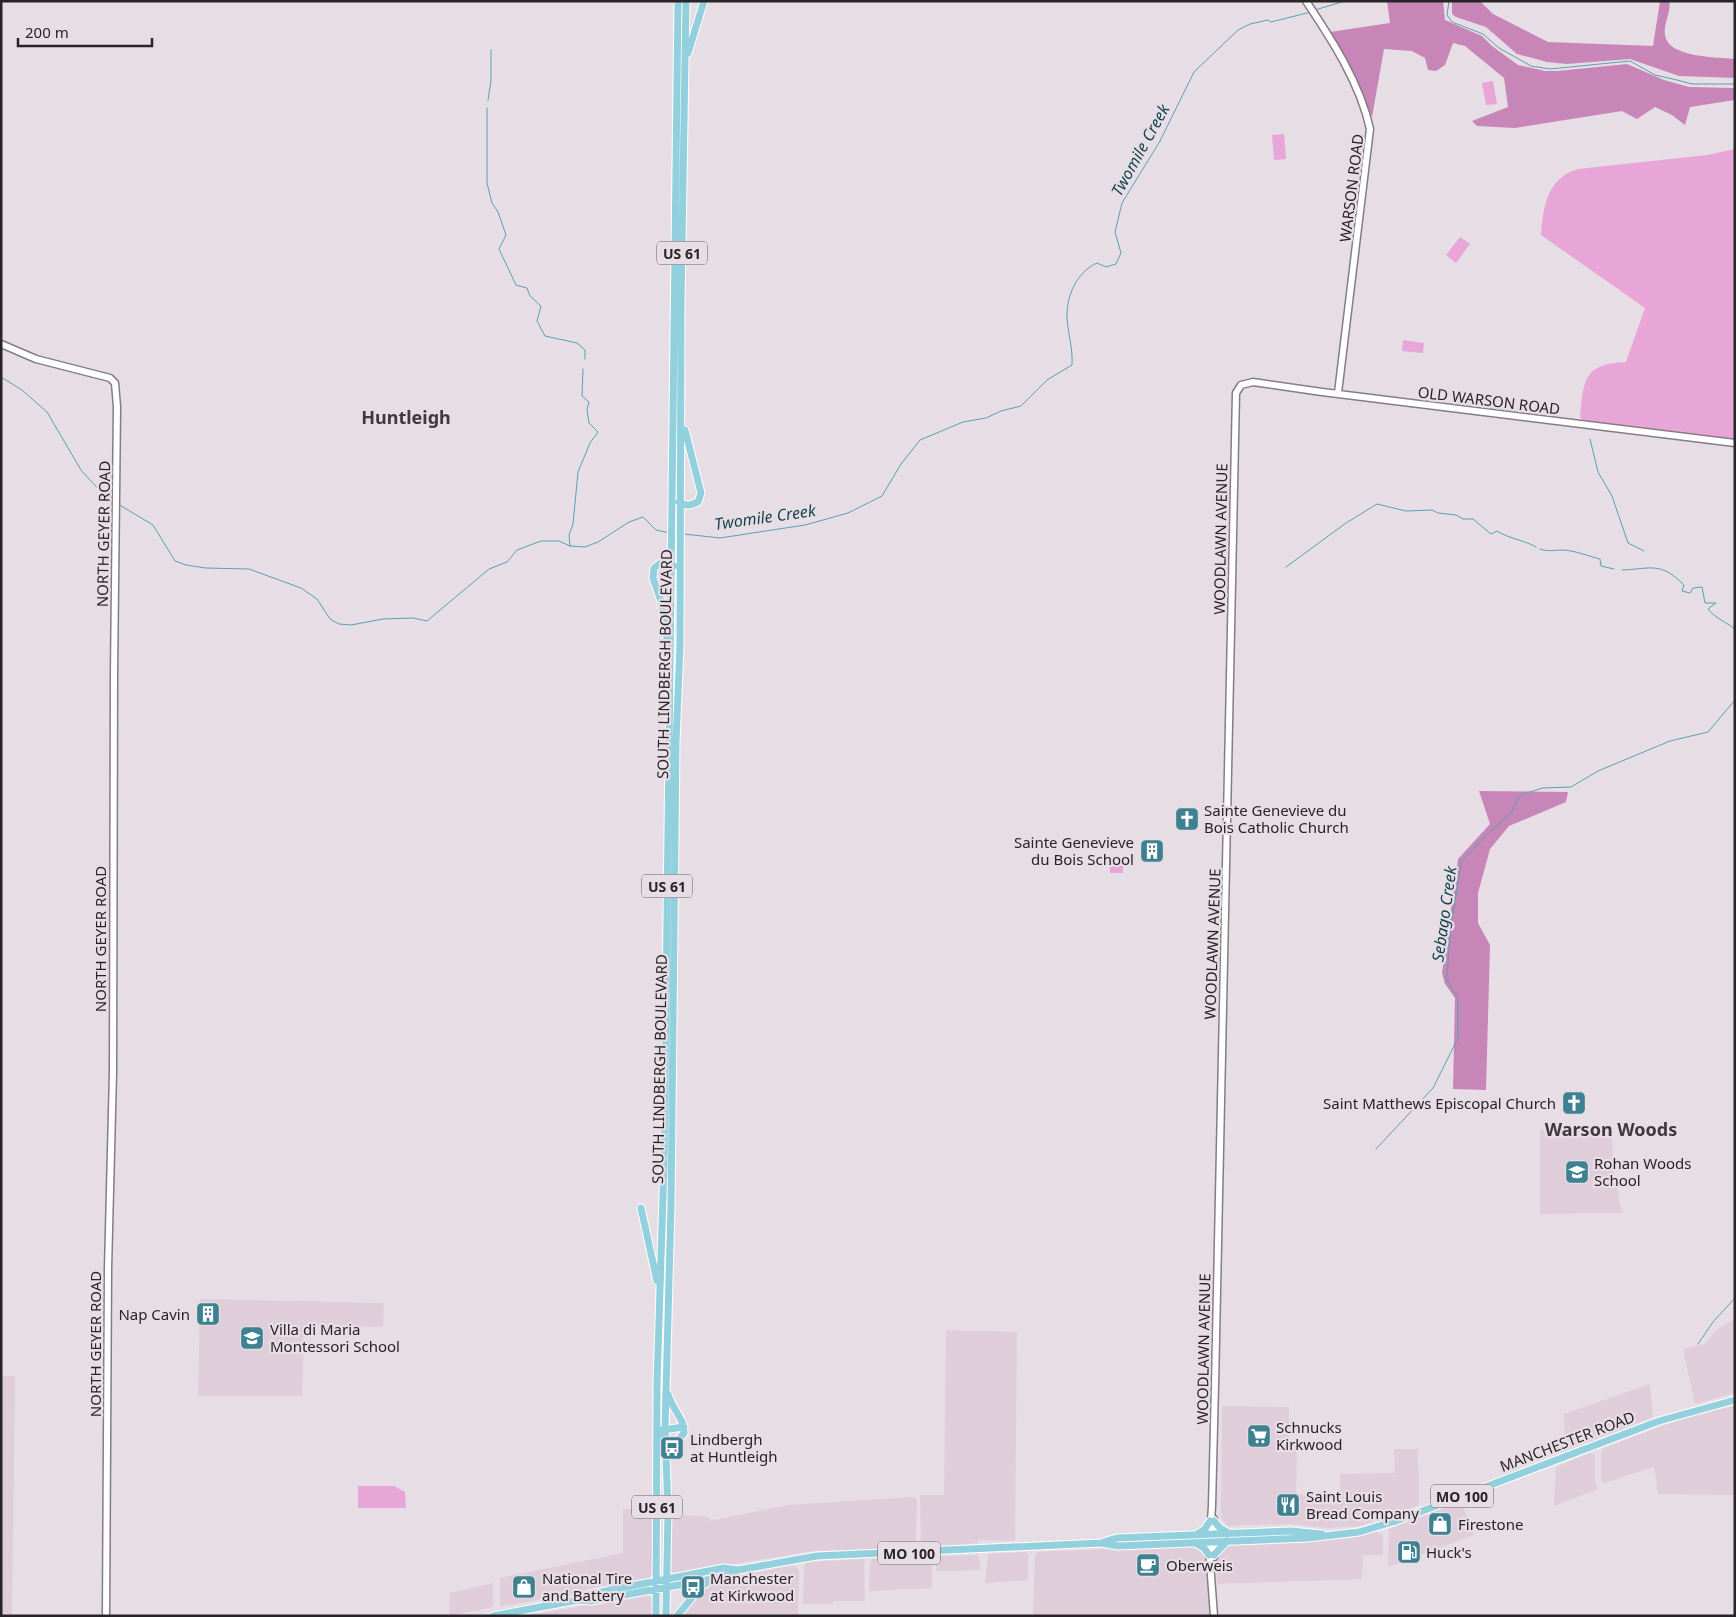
<svg xmlns="http://www.w3.org/2000/svg" width="1736" height="1617" font-family="'Noto Sans',sans-serif">
	<style>
		.built { fill: #dfcdda }
		.green { fill: #e7a6d7 }
		.forest { fill: #c885b8 }
		.lines { fill: none; stroke-linecap: round; stroke-linejoin: round }
		.stream { stroke: #56a1b4; stroke-width: 1 }
		.secondary-casing { stroke: #867c83; stroke-width: 9 }
		.primary-casing { stroke: #fff; stroke-width: 9 }
		.secondary { stroke: #fff; stroke-width: 6 }
		.primary { stroke: #92d0dd; stroke-width: 7 }
		.labels { text-anchor: middle; dominant-baseline: central; stroke-width: 4.5; stroke-linejoin: round; paint-order: stroke }
		.shield { fill: #e7dde4; stroke: #615c60; stroke-width: 1 }
		.shield-label { font-size: 14px; font-weight: bold; fill: #282427 }
		.street-label { font-size: 15px; fill: #282427; stroke: #e7dde4 }
		.poi-label { font-size: 15px; fill: #282427; stroke: #e7dde4; text-anchor: start }
		.water-label { font-size: 16px; font-style: italic; fill: #13444f; stroke: #e7dde4 }
		.quarter-label { font-size: 18px; font-weight: bold; fill: #41383e; stroke: #e7dde4 }
	</style>
	<rect width="100%" height="100%" fill="#e7dde4"/>
	<!-- built -->
	<path class="built" d="M1540,1130L1612,1132L1613,1166L1622,1213L1540,1214Z
		M200,1299L384,1303L383,1327L304,1325L302,1396H198Z
		M1735,1319V1393L1695,1404L1683,1349L1705,1344L1716,1330Z
		M946,1330L1017,1332L1015,1541L979,1540L977,1543L925,1548L921,1545L920,1495H944Z
		M1,1376H15L12,1616H1Z
		M1650,1384L1653,1417L1565,1451L1564,1414Z
		M1735,1405V1495L1658,1494L1654,1467L1604,1483L1601,1480V1452L1604,1448L1679,1420Z
		M1222,1406L1289,1407V1446L1297,1447L1296,1493L1305,1496L1340,1493V1474L1395,1473L1394,1449H1418L1419,1505L1361,1526L1327,1528L1292,1524L1227,1526L1221,1518Z
		M1590,1453L1595,1455V1482L1598,1489L1554,1506L1556,1467Z
		M914,1497L917,1500L916,1540L912,1548L813,1551L678,1573L670,1572L671,1514L709,1517L710,1521L788,1505Z
		M1461,1501L1474,1535L1388,1567L1389,1529Z
		M623,1509L653,1510L652,1573L650,1578L500,1607V1578L623,1553Z
		M1376,1532L1382,1534L1383,1538V1555H1363L1362,1579L1217,1584L1216,1558L1222,1547L1231,1544L1309,1541L1352,1538Z
		M1192,1545L1203,1549L1207,1556L1211,1616H1033L1035,1555L1038,1552Z
		M1025,1552L1028,1554V1580L985,1583L988,1554Z
		M978,1555L981,1570L936,1571V1558L939,1556Z
		M929,1557L932,1560V1588L869,1591L870,1563L872,1559Z
		M864,1559L865,1601H833V1604H803L804,1567L807,1562Z
		M794,1565L799,1570L798,1615L680,1616L706,1586L716,1580Z
		M493,1583V1607L449,1616L450,1593Z
		M647,1595L652,1598V1616H525Z"/>
	<!-- green -->
	<path class="green" d="M1493,81L1497,104L1486,105L1482,83Z
		M1284,134L1286,159L1274,160L1272,135Z
		M1735,149V442L1584,422L1580,417C1584,380 1583,364 1626,362L1645,308L1541,235C1543,207 1547,178 1578,169L1707,155Z
		M1460,237L1470,244L1456,263L1446,255Z
		M1403,340L1424,343L1423,353L1402,351Z
		M1110,860H1123V873H1110Z
		M358,1486H394L405,1492L406,1508H358Z"/>
	<!-- forest -->
	<path class="forest" d="M1387,1H1443L1445,20L1482,36L1492,46L1518,65L1545,71H1558L1627,64L1664,80L1689,87L1735,88V100L1690,107L1685,125L1672,115L1655,107L1637,119L1622,111L1515,128L1477,126L1472,121L1508,107L1504,78L1465,46L1453,43L1445,65L1436,71L1428,70L1425,58L1412,51L1384,49L1372,117L1341,50L1330,32L1390,23Z
		M1452,1H1480L1493,14L1548,42L1653,46L1660,1H1669C1672,11 1663,24 1665,35C1668,58 1718,57 1735,59V78L1679,76L1630,59L1567,64L1547,62L1517,54L1486,27L1456,17L1452,14Z
		M1479,791L1568,792L1566,802L1509,826L1490,849L1478,893V923L1490,945L1486,1090L1453,1089L1455,998L1445,984L1442,973L1458,859L1490,824Z"/>
	<g class="lines">
		<!-- stream -->
		<path class="stream" d="M1449,1L1447,15L1452,22L1483,34L1499,48L1531,66L1550,69L1630,61L1655,75L1677,80L1692,84H1735
			M1315,10L1345,1
			M488,100L491,81V50
			M487,108V183L492,203L498,212L506,235L499,249L516,285L527,288L530,296L541,306L537,321L545,336L577,343L585,350V359
			M1,377L22,390L47,412L81,470L102,493L112,501
			M1590,439L1598,472L1612,496L1628,543L1644,551
			M118,504L153,525L175,561L186,565L206,568L249,569L301,588L317,599L330,619L339,624L351,625L383,619L413,618L427,621L489,569L507,562L517,550L541,541H559L570,546L585,547L598,542L629,522L643,517L656,530L670,533
			M684,534L720,538L805,525L848,513L882,496L901,464L920,440L963,422L986,418L1001,411L1021,406L1047,380L1072,365C1073,348 1068,334 1067,318C1066,296 1077,272 1097,263L1106,267L1116,264L1121,253L1115,232L1122,203L1160,141L1194,72L1238,30L1250,24L1268,20L1271,22L1311,12
			M570,546L569,535L573,524L578,472L590,443L598,432L589,423L587,409L589,402L582,396L583,369
			M1540,549C1548,552 1555,550 1564,550C1576,551 1588,556 1600,559L1601,566L1614,569
			M1286,567L1346,523L1377,504L1406,511L1432,510L1438,513L1456,515L1463,519H1473L1491,534L1497,531C1510,539 1524,540 1536,547
			M1622,570C1651,569 1660,561 1684,585L1682,591L1690,593L1693,588L1702,587L1705,603H1716L1708,609C1715,618 1726,622 1735,629
			M1376,1149L1433,1088L1458,1038V998L1447,980V974L1451,927L1461,862L1482,839L1511,813L1518,798L1523,794L1543,788L1571,787L1598,771L1670,741L1708,732L1735,700
			M1698,1344L1713,1322L1735,1298"/>
		<defs>
			<path id="secondary" d="M1306,1C1332,40 1360,83 1370,129L1338,393
				M1,344L36,359L110,378L115,383L117,407L114,673L113,1072L108,1269L106,1616
				M1214,1557V1519
				M1214,1616L1209,1549L1212,1506L1215,1385L1236,393L1241,385L1253,382L1322,392L1735,443"/>
			<path id="primary" d="M688,53L704,1
				M679,502C686,507 691,505 698,502L701,493L685,430
				M668,645L661,601L653,578L654,568L662,562L674,566
				M641,1208L657,1281
				M662,1430L684,1427
				M662,1437C671,1443 679,1441 684,1433C685,1419 671,1408 668,1394
				M1214,1521L1220,1528L1229,1533
				M1196,1535L1205,1529L1210,1521
				M1103,1542L1117,1538L1291,1531L1322,1534
				M1195,1543L1204,1548L1209,1555
				M1214,1555L1227,1541
				M578,1600L590,1594L724,1568L738,1570
				M493,1616L578,1600L591,1601L712,1579L725,1576L738,1570L817,1556L1101,1543L1118,1546L1308,1538L1359,1532L1396,1521L1659,1421L1735,1400
				M656,1616L657,1384L664,1164L678,1
				M666,1616L668,1511L665,1428L671,1207L676,742L680,645L681,303L686,1
				M677,1616L700,1588L710,1580"/>
		</defs>
		<!-- secondary casing -->
		<use href="#secondary" class="secondary-casing"/>
		<!-- primary casing -->
		<use href="#primary" class="primary-casing"/>
		<!-- secondary -->
		<use href="#secondary" class="secondary"/>
		<!-- primary -->
		<use href="#primary" class="primary"/>
	</g>
	<!-- icons -->
	<defs>
		<symbol id="church-square" viewBox="-11 -11 22 22"><rect x="-9" y="-9" width="18" height="18" rx="4" fill="#3e8291" stroke="#e7dde4"/><path d="M-1.2-6h2.4v3.5h3.3v2.4h-3.3V6h-2.4V-.1h-3.3v-2.4h3.3Z" fill="#fff"/></symbol>
		<symbol id="building-square" viewBox="-11 -11 22 22"><rect x="-9" y="-9" width="18" height="18" rx="4" fill="#3e8291" stroke="#e7dde4"/><path d="M-4-6H4V6H1V3H-1V6H-4ZM-2.5-4.3h1.7v1.8h-1.7ZM.8-4.3h1.7v1.8H.8ZM-2.5-1h1.7V.8h-1.7ZM.8-1h1.7V.8H.8Z" fill="#fff"/></symbol>
		<symbol id="school-square" viewBox="-11 -11 22 22"><rect x="-9" y="-9" width="18" height="18" rx="4" fill="#3e8291" stroke="#e7dde4"/><path d="M0-5L7-2L0 1L-7-2ZM-4 1L0 2.5L4 1V4Q0 6-4 4Z" fill="#fff"/></symbol>
		<symbol id="supermarket-square" viewBox="-11 -11 22 22"><rect x="-9" y="-9" width="18" height="18" rx="4" fill="#3e8291" stroke="#e7dde4"/><path d="M-6-5.5h2.5l.6 2H6L4.5 2H-2.5L-4.4-4H-6ZM-1.5 3.2a1.3 1.3 0 1 0 .1 0ZM3 3.2a1.3 1.3 0 1 0 .1 0Z" fill="#fff"/></symbol>
		<symbol id="bus-square" viewBox="-11 -11 22 22"><rect x="-9" y="-9" width="18" height="18" rx="4" fill="#3e8291" stroke="#e7dde4"/><path d="M-5-6H5V4H4V6H2V4H-2V6H-4V4H-5ZM-3.5-4V0h7V-4ZM-3.5 1.2v1.5H-2V1.2ZM2 1.2v1.5H3.5V1.2Z" fill="#fff"/></symbol>
		<symbol id="restaurant-square" viewBox="-11 -11 22 22"><rect x="-9" y="-9" width="18" height="18" rx="4" fill="#3e8291" stroke="#e7dde4"/><path d="M-5-6h1v4h1v-4h1v4h1v-4h1v5L-1.5 .5V6h-2V.5L-5-1ZM5-6V6H3V1.5H1.5Q1.5-4 5-6Z" fill="#fff"/></symbol>
		<symbol id="shop-square" viewBox="-11 -11 22 22"><rect x="-9" y="-9" width="18" height="18" rx="4" fill="#3e8291" stroke="#e7dde4"/><path d="M-5-2.5h2.3a2.7 3.5 0 0 1 5.4 0H5L5.5 6h-11ZM-1.5-2.5h3a1.5 2.3 0 0 0-3 0Z" fill="#fff"/></symbol>
		<symbol id="fuel-square" viewBox="-11 -11 22 22"><rect x="-9" y="-9" width="18" height="18" rx="4" fill="#3e8291" stroke="#e7dde4"/><path d="M-5.5-6h7V0h2V4h1.3V-2.5L3-4.5l.8-.8L6-3V5H2.5V1h-1V6h-7ZM-4.2-4.7v3.2H.2V-4.7Z" fill="#fff"/></symbol>
		<symbol id="cafe-square" viewBox="-11 -11 22 22"><rect x="-9" y="-9" width="18" height="18" rx="4" fill="#3e8291" stroke="#e7dde4"/><path d="M-5.5-4.5H6V0H3Q3 3.5 0 3.5H-2.5Q-5.5 3.5-5.5 0ZM3-3.2v2h1.7v-2ZM-6 4.5H4V6H-6Z" fill="#fff"/></symbol>
	</defs>
	<g fill-rule="evenodd">
		<use href="#church-square" x="1173" y="805" width="28" height="28"/>
		<use href="#building-square" x="1138" y="837" width="28" height="28"/>
		<use href="#church-square" x="1560" y="1089" width="28" height="28"/>
		<use href="#school-square" x="1563" y="1158" width="28" height="28"/>
		<use href="#building-square" x="194" y="1300" width="28" height="28"/>
		<use href="#school-square" x="238" y="1324" width="28" height="28"/>
		<use href="#supermarket-square" x="1245" y="1422" width="28" height="28"/>
		<use href="#bus-square" x="658" y="1434" width="28" height="28"/>
		<use href="#restaurant-square" x="1274" y="1491" width="28" height="28"/>
		<use href="#shop-square" x="1426" y="1510" width="28" height="28"/>
		<use href="#fuel-square" x="1395" y="1538" width="28" height="28"/>
		<use href="#cafe-square" x="1134" y="1551" width="28" height="28"/>
		<use href="#shop-square" x="510" y="1573" width="28" height="28"/>
		<use href="#bus-square" x="679" y="1573" width="28" height="28"/>
	</g>
	<g class="labels">
		<!-- shield labels -->
		<g class="shield">
			<rect x="657" y="241.5" width="50" height="23" rx="4"/>
			<rect x="642" y="874.5" width="50" height="23" rx="4"/>
			<rect x="1431" y="1484.5" width="62" height="23" rx="4"/>
			<rect x="632" y="1495.5" width="50" height="23" rx="4"/>
			<rect x="878" y="1541.5" width="62" height="23" rx="4"/>
		</g>
		<g class="shield-label">
			<text x="682" y="253">US 61</text>
			<text x="667" y="886">US 61</text>
			<text x="1462" y="1496">MO 100</text>
			<text x="657" y="1507">US 61</text>
			<text x="909" y="1553">MO 100</text>
		</g>
		<!-- street labels -->
		<g class="street-label">
			<text transform="translate(1351 188) rotate(-83)">WARSON ROAD</text>
			<text transform="translate(1489 400) rotate(7)">OLD WARSON ROAD</text>
			<text transform="translate(103 534) rotate(-89)">NORTH GEYER ROAD</text>
			<text transform="translate(1220 539) rotate(-89)">WOODLAWN AVENUE</text>
			<text transform="translate(664 664) rotate(-89)">SOUTH LINDBERGH BOULEVARD</text>
			<text transform="translate(100 939) rotate(-90)">NORTH GEYER ROAD</text>
			<text transform="translate(1212 944) rotate(-88)">WOODLAWN AVENUE</text>
			<text transform="translate(659 1069) rotate(-89)">SOUTH LINDBERGH BOULEVARD</text>
			<text transform="translate(95 1344) rotate(-90)">NORTH GEYER ROAD</text>
			<text transform="translate(1203 1349) rotate(-89)">WOODLAWN AVENUE</text>
			<text transform="translate(1567 1441) rotate(-21)">MANCHESTER ROAD</text>
		</g>
		<!-- poi labels -->
		<g class="poi-label">
			<text x="1204" y="810">Sainte Genevieve du<tspan x="1204" dy="17">Bois Catholic Church</tspan></text>
			<text x="1134" y="842" text-anchor="end">Sainte Genevieve<tspan x="1134" dy="17">du Bois School</tspan></text>
			<text x="1556" y="1103" text-anchor="end">Saint Matthews Episcopal Church</text>
			<text x="1594" y="1163">Rohan Woods<tspan x="1594" dy="17">School</tspan></text>
			<text x="190" y="1314" text-anchor="end">Nap Cavin</text>
			<text x="270" y="1329">Villa di Maria<tspan x="270" dy="17">Montessori School</tspan></text>
			<text x="1276" y="1427">Schnucks<tspan x="1276" dy="17">Kirkwood</tspan></text>
			<text x="690" y="1439">Lindbergh<tspan x="690" dy="17">at Huntleigh</tspan></text>
			<text x="1306" y="1496">Saint Louis<tspan x="1306" dy="17">Bread Company</tspan></text>
			<text x="1458" y="1524">Firestone</text>
			<text x="1426" y="1552">Huck's</text>
			<text x="1166" y="1565">Oberweis</text>
			<text x="542" y="1578">National Tire<tspan x="542" dy="17">and Battery</tspan></text>
			<text x="710" y="1578">Manchester<tspan x="710" dy="17">at Kirkwood</tspan></text>
		</g>
		<!-- water labels -->
		<g class="water-label">
			<text transform="translate(1140 150) rotate(-61)">Twomile Creek</text>
			<text transform="translate(765 517) rotate(-8)">Twomile Creek</text>
			<text transform="translate(1444 914) rotate(-82)">Sebago Creek</text>
		</g>
		<!-- quarter labels -->
		<g class="quarter-label">
			<text x="406" y="417">Huntleigh</text>
			<text x="1611" y="1129">Warson Woods</text>
		</g>
	</g>
	<!-- border -->
	<rect width="1736" height="1617" fill="none" stroke="#282427" stroke-width="5"/>
	<!-- scale -->
	<path d="M18 38v8h134v-8" fill="none" stroke="#282427" stroke-width="2.5"/>
	<text x="25" y="38" font-size="15" fill="#282427" stroke="#e7dde4" stroke-width="4" paint-order="stroke">200 m</text>
</svg>
